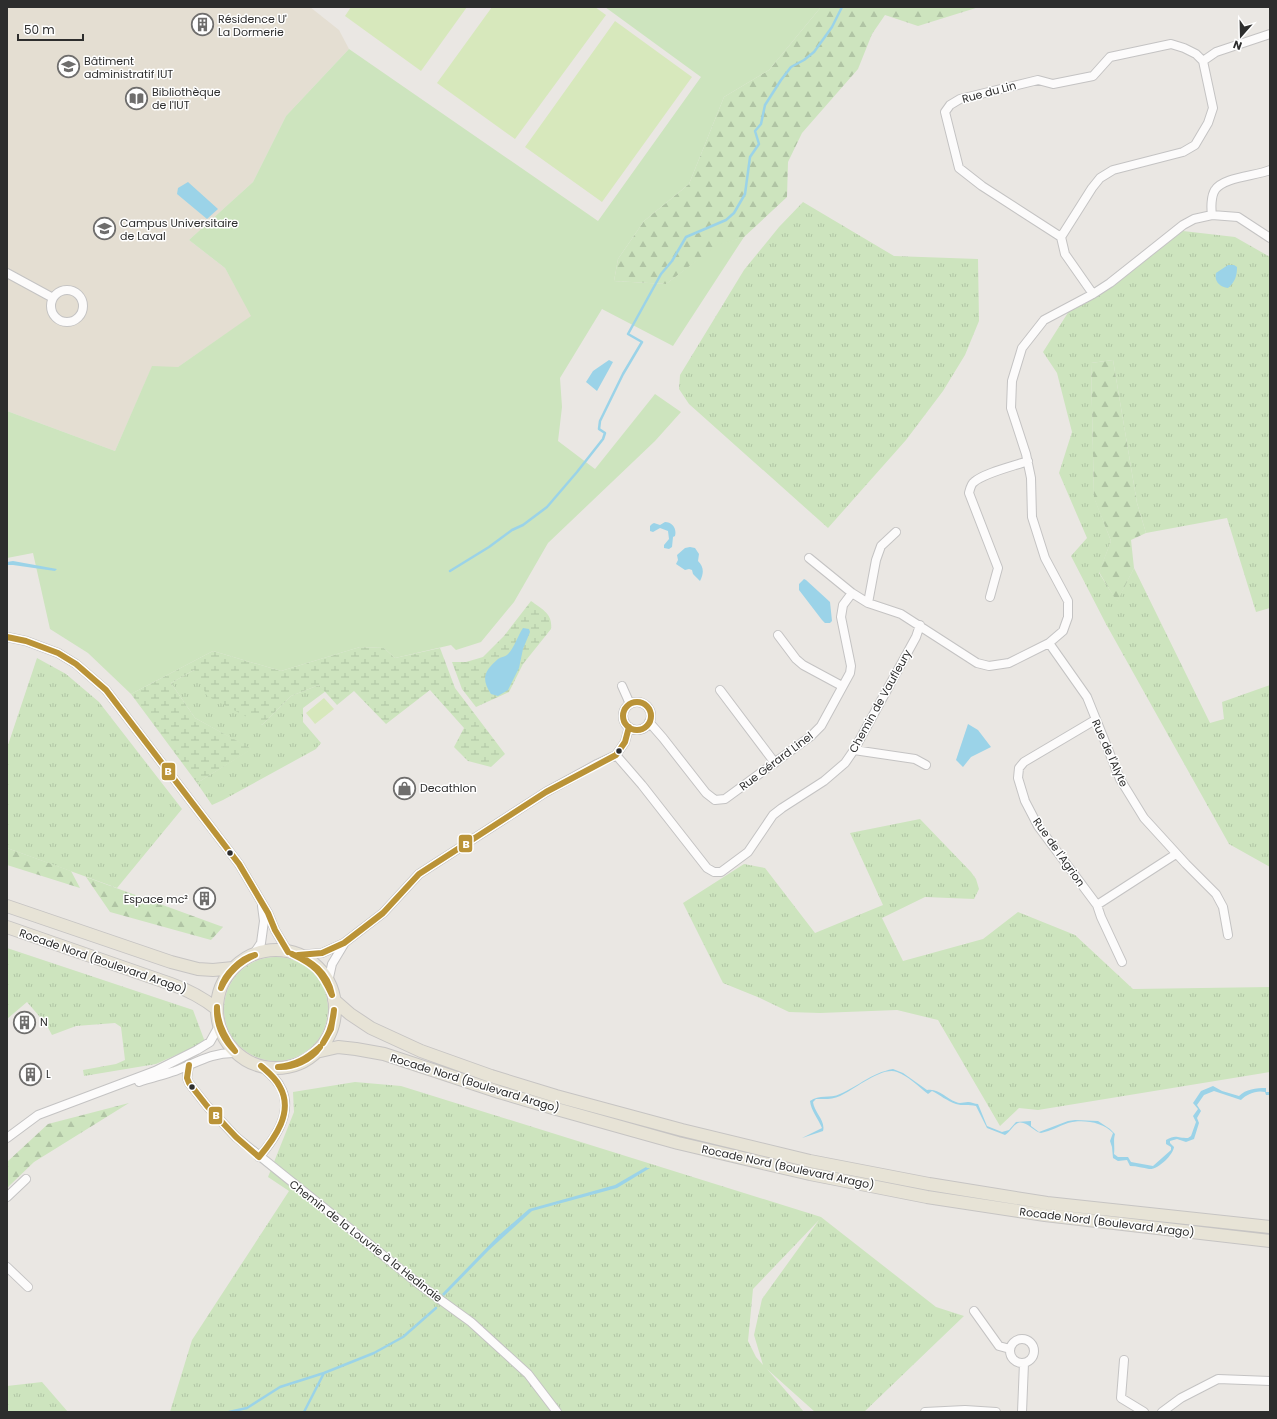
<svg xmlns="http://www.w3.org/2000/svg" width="1277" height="1419" font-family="Poppins,sans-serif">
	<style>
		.education { fill: #e4ded2 }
		.grass { fill: url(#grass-tufts); fill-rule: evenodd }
		.forest { fill: url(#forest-firs) }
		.wetland { fill: url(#wetland-marsh) }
		.park { fill: #cde4be }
		.pitch { fill: #d7e8bc }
		.water { fill: #9bd3e8 }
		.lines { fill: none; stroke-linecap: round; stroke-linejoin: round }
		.stream { stroke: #9bd3e8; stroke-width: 2.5 }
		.street-casing { stroke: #c4c3c3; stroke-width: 10 }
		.primary-casing { stroke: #c6c4c3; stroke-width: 14 }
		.street { stroke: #fcfbfb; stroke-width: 8 }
		.primary { stroke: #e7e3d6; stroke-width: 12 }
		.bus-1-casing { stroke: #fff; stroke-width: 9 }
		.bus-1 { stroke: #ba9337; stroke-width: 6 }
		.bus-dot { fill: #2d2d2d; stroke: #fff; stroke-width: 1.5 }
		.labels { text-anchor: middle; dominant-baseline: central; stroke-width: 3; stroke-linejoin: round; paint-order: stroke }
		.poi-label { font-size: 11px; fill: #2d2d2d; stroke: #fff; text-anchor: start }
		.street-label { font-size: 11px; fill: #2d2d2d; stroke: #fff }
		.line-badge { stroke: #fff; stroke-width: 1.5 }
		.badge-label { font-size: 11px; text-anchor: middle; font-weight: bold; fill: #fff }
	</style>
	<defs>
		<pattern id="grass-tufts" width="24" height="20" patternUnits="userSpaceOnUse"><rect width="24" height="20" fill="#cde4be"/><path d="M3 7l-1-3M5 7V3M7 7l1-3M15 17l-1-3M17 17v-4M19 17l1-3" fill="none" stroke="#b0c4a4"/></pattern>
		<pattern id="forest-firs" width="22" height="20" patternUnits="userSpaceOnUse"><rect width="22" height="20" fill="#cde4be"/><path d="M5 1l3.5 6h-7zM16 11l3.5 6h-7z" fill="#b0c4a4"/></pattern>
		<pattern id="wetland-marsh" width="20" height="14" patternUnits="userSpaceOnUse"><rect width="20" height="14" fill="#cde4be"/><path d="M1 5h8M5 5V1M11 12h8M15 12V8" fill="none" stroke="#b0c4a4"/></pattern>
	</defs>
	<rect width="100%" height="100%" fill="#eae7e3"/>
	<!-- education -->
	<path class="education" d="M7,7H310L339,30L349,49L286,116L253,182L189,240L225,268L252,316L178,367H152L115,451L7,411Z"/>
	<!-- grass -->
	<path class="grass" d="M803,202L894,256L978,259L979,321L965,355L943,391L906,440L828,528L689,404L679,389L680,375L744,270L779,227Z
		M1183,231L1235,237L1270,257V608L1256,612L1227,518L1146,533L1137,503L1113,360L1091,363L1094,497L1111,541L1099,573L1117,601L1134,568L1210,723L1224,719L1222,702L1270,685V867L1229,844L1106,624L1071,556L1087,538L1059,473L1072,432L1057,373L1043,352L1069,311L1111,288Z
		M37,658L66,674L99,702L182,809L117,888L7,848V748Z
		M194,670L262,725L291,696L319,685L326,691L303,708V722L321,743L316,749L223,800L212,805L197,783L251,749L195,718L171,683Z
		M920,819L971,872L976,879L979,889L974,899L925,897L882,918L903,961L983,939L1018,912L1075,935L1133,989L1270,987V1072L1038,1110L1019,1108L1000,1126L938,1020L897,1010L820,1013L789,1012L760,998L723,983L683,903L744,864L765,868L815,933L883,905L850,833Z
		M7,948L193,1010L205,1042L156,1064L84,1076L83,1070L116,1064L125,1060L121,1027L115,1023L76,1026L52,1035L46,1024L27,1002L7,1019Z
		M224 1009a52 52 0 1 1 104 0a52 52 0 1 1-104 0Z
		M355,1082L401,1086L821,1217L936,1307L964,1316L864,1412H815L767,1369L804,1412H538L537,1411L535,1412H170L192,1340L289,1191L268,1177L294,1112L293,1092ZM819,1220L762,1299L754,1335L763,1365L756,1357L748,1341L753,1289Z
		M42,1382L68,1412H7V1386Z"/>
	<!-- forest -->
	<path class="forest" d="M821,7H979L918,26L885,15L872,34L858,69L802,133L788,162L787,197L744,237L717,246L666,284L614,281L618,259L644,221L689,184L724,97L769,70Z
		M1113,360L1137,503L1146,533L1131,540L1134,568L1117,602L1099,572L1111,541L1094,498L1091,363Z
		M7,848L71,871L80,888L7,865Z
		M86,877L223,927L211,940L110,912Z
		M129,1103L34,1162L7,1188V1162L48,1124Z"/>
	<!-- wetland -->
	<path class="wetland" d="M531,601C542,609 553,614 551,629L523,664L509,692L476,707L462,689L452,662H466L483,657L504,636Z
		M360,647L384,648L395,658L440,648L455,688L505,754L491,767L468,761L454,747L464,728L430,690L386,724L354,691L337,705L319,685L291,696L262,725L207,696L194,670L171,683L195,718L252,749L197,783L131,694L213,651L281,671Z"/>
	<!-- park -->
	<path class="park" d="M605,7H821L769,70L724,97L689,184L644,221L618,259L614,281L666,284L717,245L744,237L673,346L602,309L560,378L562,407L558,441L595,469L655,394L681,412L655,441L548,543L514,602L481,642L456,650L451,645L395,658L384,648L360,647L281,671L213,651L131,694L88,653L50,629L33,553L7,558V411L115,451L152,366L178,367L251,316L225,268L189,240L253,182L286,116L349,49L598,221L701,77Z"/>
	<!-- pitch -->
	<path class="pitch" d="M351,7H467L421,71L345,16Z
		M492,7H595L606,15L515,139L437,83Z
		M615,21L692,77L602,202L525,147Z
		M324,698L334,709L315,724L306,713Z"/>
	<!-- water -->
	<path class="water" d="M188,182L218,209L207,219L177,194L178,188Z
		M1228,265H1234L1237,267C1237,276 1235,282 1228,288C1220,287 1214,282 1216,273Z
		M609,360L613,362L597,391L586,382L593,371Z
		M665,522C672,522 677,528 675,536L673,537L672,547L669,549L664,548V545L669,539L668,531L660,528L653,532L650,531V526L652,524L654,523L660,525Z
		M690,547L695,548L699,554L698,561C704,567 704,573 700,581L693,574L692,570L689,569L685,570L676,564L678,560L677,555L685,548Z
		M13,561L57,569L55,571L13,565H7V562Z
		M804,579L806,580L830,602L832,621L830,623H825L822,620L799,590V584Z
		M523,628L529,629L530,632L523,649L519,668L508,690L498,696L491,694C481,679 484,671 498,659C501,657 504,657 507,655C514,649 518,635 523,628Z
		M968,724L978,730L991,747L971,757L963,767L956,760Z
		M893,1069L903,1073L927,1090C939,1088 945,1098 956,1102C960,1104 964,1102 968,1102C971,1102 975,1104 978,1104L987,1126L1002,1132L1009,1130L1016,1122L1031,1121V1126L1039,1132L1068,1121L1075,1120L1098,1121L1110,1129L1115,1134C1113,1141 1115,1146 1114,1154L1118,1157H1128L1131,1162L1153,1166L1171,1150V1147L1166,1144V1140C1176,1134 1177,1138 1188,1138L1191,1136L1196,1122L1193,1116L1198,1109L1193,1103L1201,1091L1213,1086L1222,1091L1239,1096C1246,1089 1256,1088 1266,1088V1092H1270V1095H1266L1265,1092C1256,1090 1247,1094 1241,1100L1214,1091L1204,1095L1197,1105L1201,1111L1197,1118L1199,1123L1194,1139L1186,1142L1177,1139L1170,1141V1143L1174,1147C1173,1155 1158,1170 1149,1169C1143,1168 1137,1166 1130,1166L1127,1160L1118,1161L1113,1158L1112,1147L1110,1141L1113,1133C1103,1122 1082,1119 1068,1123C1059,1126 1051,1131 1041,1133C1034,1132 1026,1120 1018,1123C1013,1125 1010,1132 1005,1135L987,1128L976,1106C969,1104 962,1106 956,1104C947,1101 940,1095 932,1091L928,1094C918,1086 908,1076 897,1072C882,1066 854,1090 840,1096C832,1100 824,1099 816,1099L813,1102C814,1112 826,1121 823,1131L802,1138L822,1128C818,1118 811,1111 810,1101C819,1094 830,1099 840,1094C859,1086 871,1073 893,1069Z
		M646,1167L647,1168H650L617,1188L532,1211L489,1250L444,1296L442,1294L499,1235L529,1209L615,1185Z"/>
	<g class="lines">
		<!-- stream -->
		<path class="stream" d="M450,571L489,547L512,530L523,525L547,507L577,472L603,439L605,433L599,429L600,421L623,374L642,342L628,334L661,274L672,261L686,237L726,220L734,213L745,194L750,157L759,144L755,131L761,124L765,105L781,80L791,67L804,60L814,52L832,27L842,7
			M229,1412L247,1408L280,1387L324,1373
			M304,1412L324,1373L374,1353L403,1337L436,1308"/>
		<defs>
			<path id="street" d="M1203,61L1216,52L1270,34
				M1212,215C1211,208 1211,196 1215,190C1223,177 1256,176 1270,170
				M1061,237L1092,188L1100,178L1113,170L1183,152L1195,145L1208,123L1213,108L1203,61L1196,54L1184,48L1171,44L1110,57L1093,76L1053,84L1038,80L960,99L950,105L945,112L959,168L982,186L1061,237L1065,254L1093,294
				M7,273L53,298
				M51 306a16 16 0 1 1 32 0a16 16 0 1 1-32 0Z
				M809,558L852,593L868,603L901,614L977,663L989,666L1009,663L1049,643L1063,631L1068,617V601L1045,558L1032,517L1031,478L1026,454L1011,408L1012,381L1022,348L1044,320L1093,294L1110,283L1183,225L1194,219L1212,215L1238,217L1270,238
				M990,597L998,568L969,493C970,489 971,484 974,482C984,473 1014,466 1028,461
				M868,603L876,560L881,546L896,532
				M778,635L796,659L803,665L842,686
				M7,637L26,641L58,653L76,664L106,690L239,864L268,913L275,930L288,952
				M1049,643L1087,697L1120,779L1144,818L1186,864L1216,894L1223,907L1228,935
				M622,686L630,704
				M720,690L775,763
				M623 716a14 14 0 1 1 28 0a14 14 0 1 1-28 0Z
				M1095,720L1024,762L1019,768L1018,778L1025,801L1038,826L1097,905L1176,854
				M649,722L663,738L706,793L715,800L725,799L811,736L821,726L850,673L851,666L841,617L843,605L852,593
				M854,750L915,759L926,765
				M616,755L642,785L707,868L714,872H721L748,852L773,815L782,808L824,781L845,763L854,750L916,637L920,625
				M1097,905L1101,917L1122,962
				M253,955L261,943L264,921L262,906
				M298,955L322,953L344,943L383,913L419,874L546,792L597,764L616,755L625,742L629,727
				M328,982L332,964L344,944
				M189,1065L187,1078L189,1083L207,1106L236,1137L420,1285L471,1322L528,1374L557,1412
				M139,1082C151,1078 163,1075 175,1071C196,1063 212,1052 236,1053
				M7,1138L38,1115L155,1071L197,1050L210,1042L219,1026
				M259,1157C274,1140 293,1114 282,1090C278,1080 269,1073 261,1066
				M7,1197L26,1179
				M7,1267L28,1287
				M974,1311L999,1346L1010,1349
				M1010 1351a12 12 0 1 1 24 0a12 12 0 1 1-24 0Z
				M1124,1360L1121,1398L1144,1412
				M925,1412L965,1410L996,1412
				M1022,1412L1024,1363
				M1162,1412L1181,1398L1218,1379L1270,1381"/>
			<path id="primary" d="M7,906L171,962L198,969L213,970L233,968
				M7,927L171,984C188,990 203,998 217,1009
				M217 1009a59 59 0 1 1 118 0a59 59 0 1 1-118 0Z
				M334,1000L350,1014L371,1028L421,1051L491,1076L556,1096L682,1130L810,1161L929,1184L1047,1203L1270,1227
				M316,1052L338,1047L356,1049L384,1054L499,1092L553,1108L678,1143L810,1174L927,1197L1045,1215L1270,1241"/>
		</defs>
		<!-- street casing -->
		<use href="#street" class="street-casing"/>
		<!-- primary casing -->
		<use href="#primary" class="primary-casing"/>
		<!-- street -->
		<use href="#street" class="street"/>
		<!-- primary -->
		<use href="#primary" class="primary"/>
		<defs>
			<path id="bus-1" d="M7,637L26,641L58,653L76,664L106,690L239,864L268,913L275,930L288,952
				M623 716a14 14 0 1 1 28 0a14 14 0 1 1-28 0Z
				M292,954C311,960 328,973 332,995
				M292,954C315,965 321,971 332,995
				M298,955L322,953L344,943L383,913L419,874L546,792L616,755L625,742L629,727
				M221,988C224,975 241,958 255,955
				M221,988C228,973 239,962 255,955
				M217,1007C217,1024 225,1038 235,1051
				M217,1007C216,1024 223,1039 235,1051
				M323,1043L331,1029L334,1010
				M323,1043C330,1033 333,1022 334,1010
				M189,1065L187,1078L189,1083L207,1106L236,1137L259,1157
				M278,1067C293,1068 311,1060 320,1047
				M278,1067C295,1066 307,1058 320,1047
				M259,1157C275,1138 294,1112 280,1087C276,1078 268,1072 261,1066"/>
		</defs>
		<!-- bus-1 casing -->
		<use href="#bus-1" class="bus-1-casing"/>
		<!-- bus-1 -->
		<use href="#bus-1" class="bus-1"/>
	</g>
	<!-- icons -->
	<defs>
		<symbol id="building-ring" viewBox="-11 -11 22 22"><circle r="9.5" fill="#fff" stroke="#6f6e6d" stroke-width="1.5"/><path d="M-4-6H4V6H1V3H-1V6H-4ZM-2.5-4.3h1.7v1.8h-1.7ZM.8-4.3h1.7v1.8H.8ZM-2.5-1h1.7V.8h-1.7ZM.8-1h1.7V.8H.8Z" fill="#6f6e6d"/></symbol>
		<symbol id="university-ring" viewBox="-11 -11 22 22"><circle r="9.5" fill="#fff" stroke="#6f6e6d" stroke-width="1.5"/><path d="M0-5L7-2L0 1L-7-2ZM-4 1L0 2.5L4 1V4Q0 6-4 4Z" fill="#6f6e6d"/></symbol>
		<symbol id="library-ring" viewBox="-11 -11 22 22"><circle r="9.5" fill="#fff" stroke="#6f6e6d" stroke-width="1.5"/><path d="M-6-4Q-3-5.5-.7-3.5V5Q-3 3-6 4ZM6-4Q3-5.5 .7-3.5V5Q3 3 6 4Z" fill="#6f6e6d"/></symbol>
		<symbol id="shop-ring" viewBox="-11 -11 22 22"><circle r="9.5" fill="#fff" stroke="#6f6e6d" stroke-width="1.5"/><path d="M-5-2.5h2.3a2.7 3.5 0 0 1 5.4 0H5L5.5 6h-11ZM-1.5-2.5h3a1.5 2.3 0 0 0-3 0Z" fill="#6f6e6d"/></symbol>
	</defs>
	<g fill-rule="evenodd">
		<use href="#building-ring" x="190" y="12" width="25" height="25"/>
		<use href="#university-ring" x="56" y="54" width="25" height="25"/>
		<use href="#library-ring" x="124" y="86" width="25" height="25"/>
		<use href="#university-ring" x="92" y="216" width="25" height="25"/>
		<use href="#shop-ring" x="392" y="776" width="25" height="25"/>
		<use href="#building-ring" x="192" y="886" width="25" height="25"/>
		<use href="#building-ring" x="12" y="1010" width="25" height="25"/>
		<use href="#building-ring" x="18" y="1062" width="25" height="25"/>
	</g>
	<!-- markers -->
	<g class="bus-dot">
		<circle cx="619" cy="751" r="3.5"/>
		<circle cx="230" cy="853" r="3.5"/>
		<circle cx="192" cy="1087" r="3.5"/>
	</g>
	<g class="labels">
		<!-- poi labels -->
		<g class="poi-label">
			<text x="218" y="19">Résidence U'<tspan x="218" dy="13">La Dormerie</tspan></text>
			<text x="84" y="61">Bâtiment<tspan x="84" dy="13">administratif IUT</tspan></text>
			<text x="152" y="92">Bibliothèque<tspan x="152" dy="13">de l'IUT</tspan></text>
			<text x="120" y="223">Campus Universitaire<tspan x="120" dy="13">de Laval</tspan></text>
			<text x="420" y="788">Decathlon</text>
			<text x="188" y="899" text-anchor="end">Espace mc²</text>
			<text x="40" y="1022">N</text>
			<text x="46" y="1074">L</text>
		</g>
		<!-- street labels -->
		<g class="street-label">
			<text transform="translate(989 92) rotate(-15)">Rue du Lin</text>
			<text transform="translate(880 701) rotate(-61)">Chemin de Vaufleury</text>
			<text transform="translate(1110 753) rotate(66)">Rue de l'Alyte</text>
			<text transform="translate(776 761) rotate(-37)">Rue Gérard Linel</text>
			<text transform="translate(1059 852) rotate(55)">Rue de l'Agrion</text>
			<text transform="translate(103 961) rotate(19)">Rocade Nord (Boulevard Arago)</text>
			<text transform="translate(475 1083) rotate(17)">Rocade Nord (Boulevard Arago)</text>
			<text transform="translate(788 1167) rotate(12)">Rocade Nord (Boulevard Arago)</text>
			<text transform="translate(1107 1222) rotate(7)">Rocade Nord (Boulevard Arago)</text>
			<text transform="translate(366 1241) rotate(38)">Chemin de la Louvrie à la Hedinaie</text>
		</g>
	</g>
	<g class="line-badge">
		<rect x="161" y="762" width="15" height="19" rx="4" fill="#ba9337"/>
		<rect x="458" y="834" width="15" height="19" rx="4" fill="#ba9337"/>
		<rect x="208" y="1106" width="15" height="19" rx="4" fill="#ba9337"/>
	</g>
	<g class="badge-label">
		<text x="168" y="775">B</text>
		<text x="466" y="848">B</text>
		<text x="216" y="1119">B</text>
	</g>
	<!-- border -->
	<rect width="1277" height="1419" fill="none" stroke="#2d2d2d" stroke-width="16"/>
	<!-- north arrow -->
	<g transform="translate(1241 36) rotate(200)" stroke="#ffffff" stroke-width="3" paint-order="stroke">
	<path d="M0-3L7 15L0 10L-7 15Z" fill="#2d2d2d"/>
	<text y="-6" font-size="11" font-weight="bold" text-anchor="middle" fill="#2d2d2d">N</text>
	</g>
	<!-- scale -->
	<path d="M18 34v6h65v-6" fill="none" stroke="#2d2d2d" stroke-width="2"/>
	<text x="24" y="34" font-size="12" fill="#2d2d2d" stroke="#ffffff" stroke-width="3" paint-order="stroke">50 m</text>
</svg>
